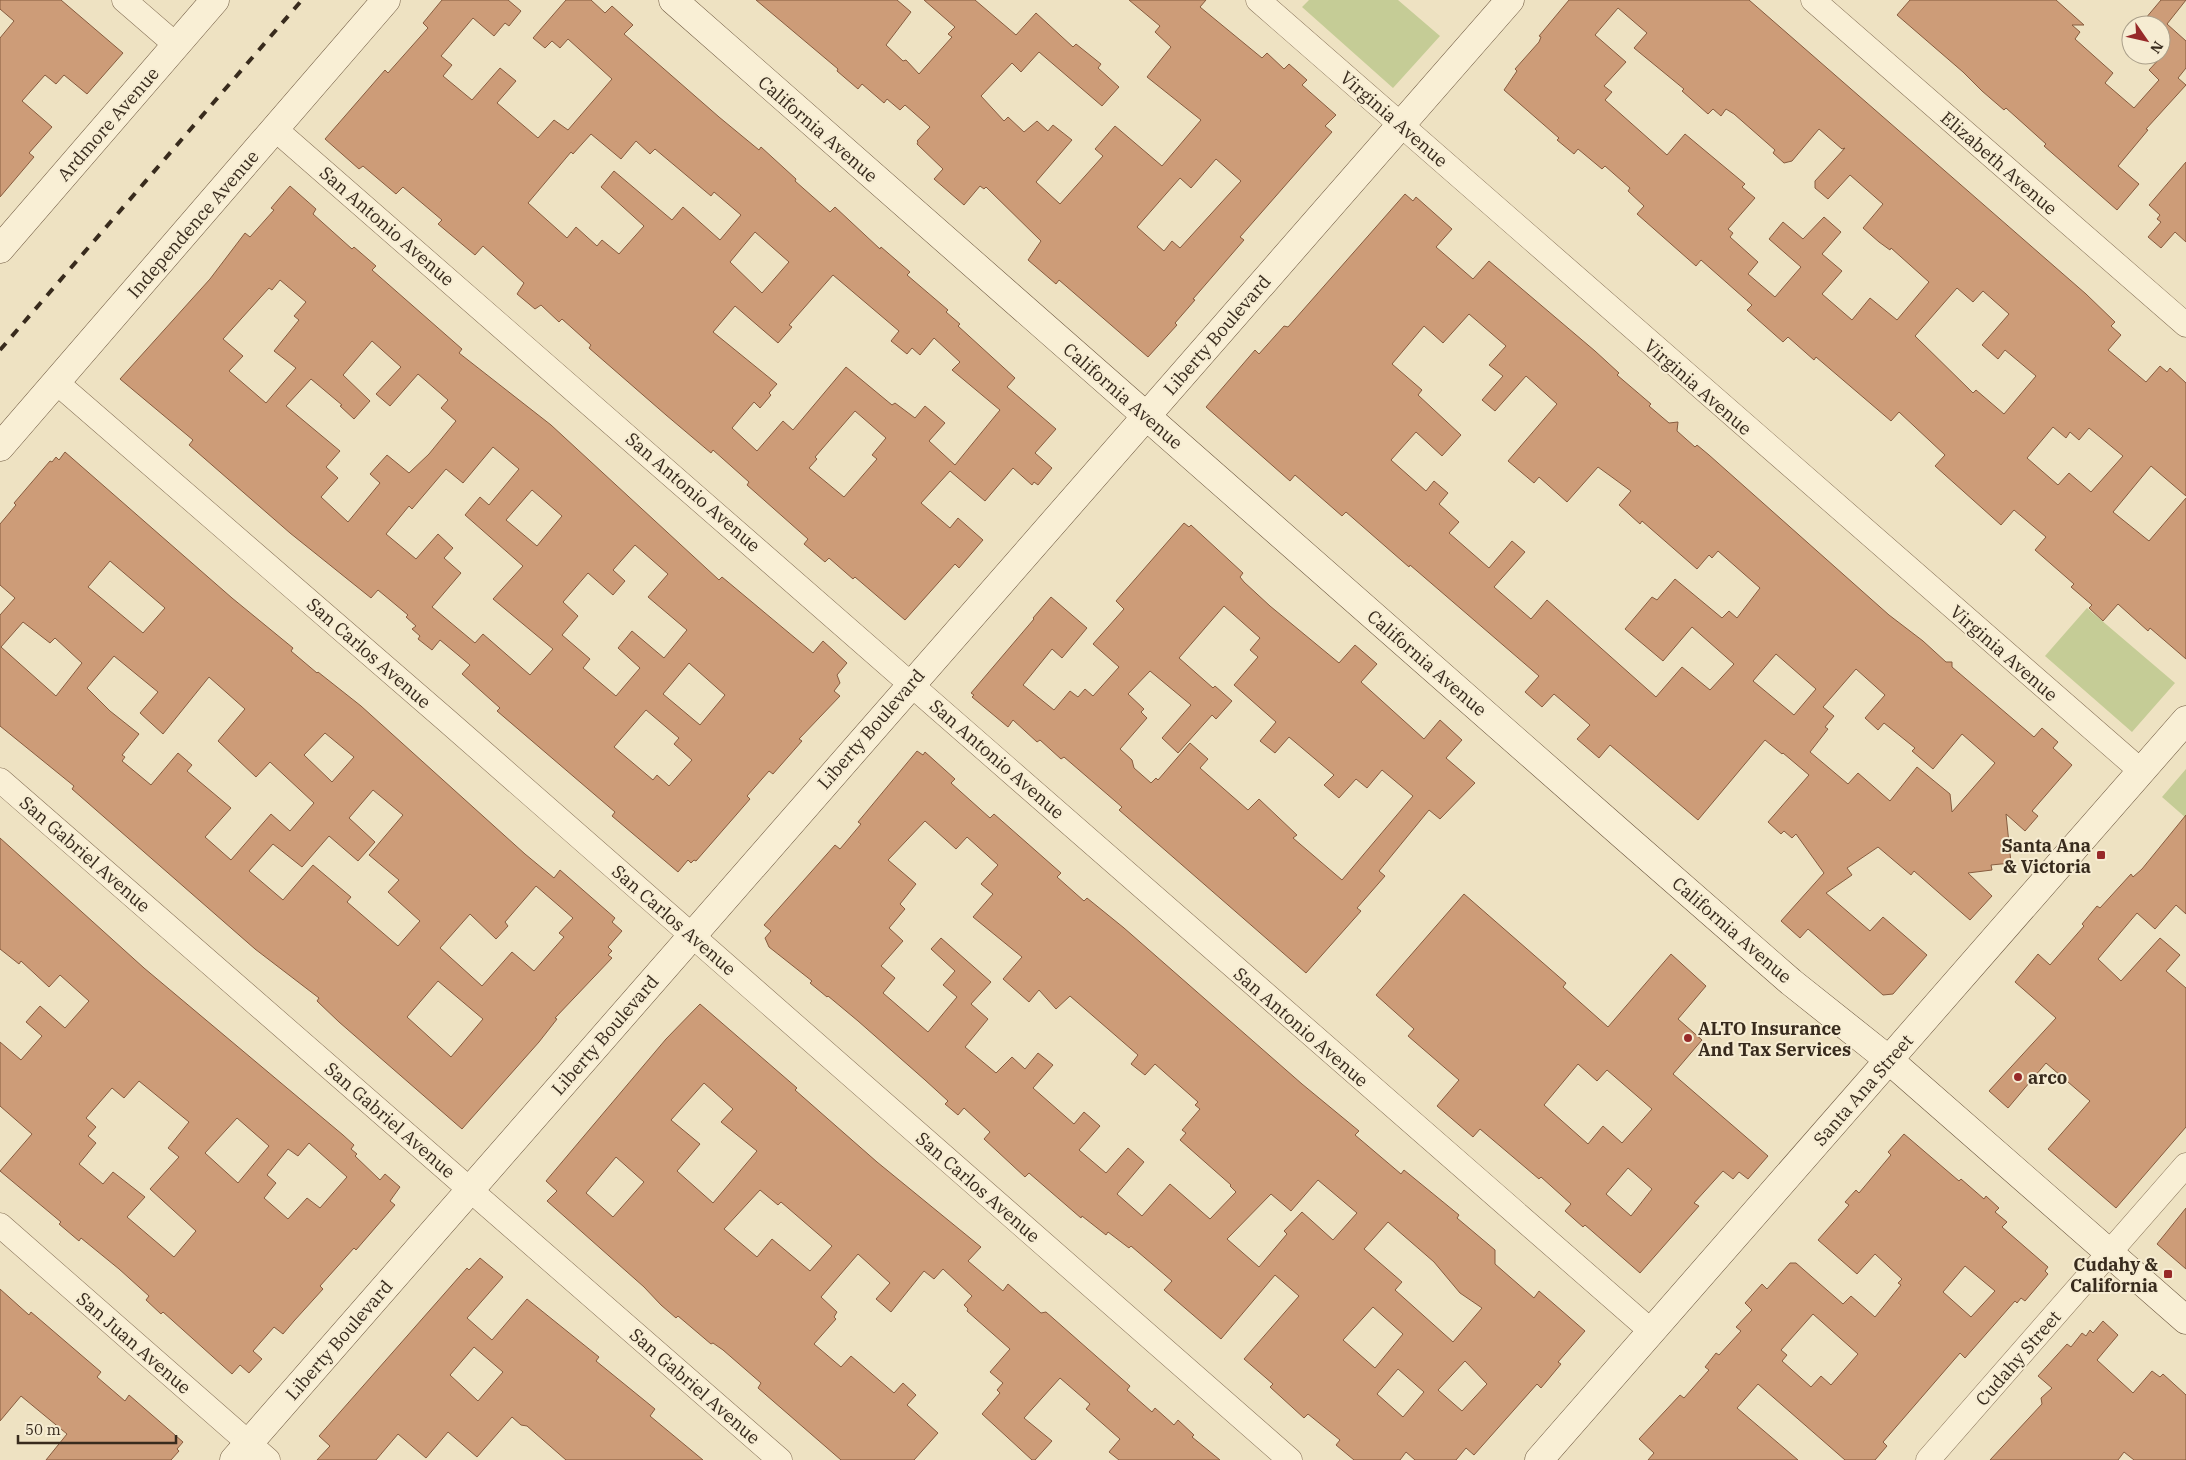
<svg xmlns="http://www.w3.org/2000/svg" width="2186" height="1460" font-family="'IBM Plex Serif',serif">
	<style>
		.green { fill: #c5cc96 }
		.building { fill: #cd9c78; stroke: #875c3f; fill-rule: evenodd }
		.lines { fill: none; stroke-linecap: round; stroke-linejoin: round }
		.street-casing { stroke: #887359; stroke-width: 25 }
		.secondary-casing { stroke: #6a543c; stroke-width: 29 }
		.street { stroke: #f9efd5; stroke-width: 24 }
		.secondary { stroke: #f9efd5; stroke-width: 28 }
		.rail { stroke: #382b1d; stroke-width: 4; stroke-dasharray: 9 9; stroke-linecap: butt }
		.poi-dot { fill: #972929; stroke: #f6ecd2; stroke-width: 2 }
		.labels { text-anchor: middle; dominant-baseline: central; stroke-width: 4; stroke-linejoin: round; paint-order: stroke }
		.street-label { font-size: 18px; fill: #382b1d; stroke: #f6ecd2 }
		.poi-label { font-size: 18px; font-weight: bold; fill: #382b1d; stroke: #f6ecd2; text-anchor: end }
	</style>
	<rect width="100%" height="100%" fill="#eee2c2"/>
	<!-- green -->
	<path class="green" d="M1309,0H1398L1440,36L1393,88L1302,7Z
		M2087,608L2175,683L2132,732L2045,656Z
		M2186,769V818L2162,797Z"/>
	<!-- building -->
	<path class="building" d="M0,0H61L123,53L87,94L64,75L56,84L45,75L22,101L52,127L29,153L34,157L0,197V38L14,21L0,9Z
		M442,0H508L521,11L509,26L505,23L494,36L473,18L441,56L452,65L443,76L472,100L500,68L516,81L497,103L538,138L554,120L568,130L612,79L568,39L560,48L552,41L545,48L533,38L566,0H591L605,13L612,6L633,25L624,34L719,117L759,150L761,147L796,179L795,181L830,212L835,207L880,249L881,247L910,272L907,275L948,310L946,312L960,324L958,326L1015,378L1007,387L1056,429L1035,453L1052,468L1038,485L1034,482L1032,485L1013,468L985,501L950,471L921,503L950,528L958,518L983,540L959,568L955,564L905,620L855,577L853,579L829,558L825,562L804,544L808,539L747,485L749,482L713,450L711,453L666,415L589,348L591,345L562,319L559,322L541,305L535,309L517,294L524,283L483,246L475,255L438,224L442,220L403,187L396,194L363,166L359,169L325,139L385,70L388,73L428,28L423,23ZM591,134L621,159L636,141L650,154L655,149L711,196L714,192L741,215L720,240L683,207L672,220L614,171L601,187L644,226L619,254L602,240L597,246L576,227L567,238L528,203L571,152L573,154ZM755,232L789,262L762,293L730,262ZM833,275L899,331L891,341L907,354L912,348L920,355L934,338L960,362L952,370L1000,410L955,465L929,441L945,423L925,406L915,418L895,403L892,405L846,367L793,430L783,421L757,451L732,428L754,402L760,408L771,395L769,393L777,384L713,332L735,306L778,343L792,327L789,325ZM855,411L886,438L872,455L877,459L844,497L809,468L817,459L815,457Z
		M756,0H897L911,12L886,45L903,61L906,60L919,74L952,37L948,34L955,27L924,0H975L1016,35L1036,13L1073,47L1076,44L1101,64L1098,68L1119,87L1102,106L1039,52L1021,72L1012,63L981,96L1004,121L1008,117L1024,132L1037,121L1048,131L1053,125L1072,140L1036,182L1060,204L1103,156L1095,149L1115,126L1162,166L1201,120L1147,77L1171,47L1155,32L1160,26L1129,0H1206L1200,7L1262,58L1267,53L1284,69L1289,64L1307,80L1302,85L1336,115L1325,126L1332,132L1240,237L1244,240L1193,299L1195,300L1175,323L1177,325L1148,357L1059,280L1056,284L1028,260L1041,241L986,187L984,189L980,186L964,205L934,179L943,169L917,144L918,142L917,141L930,127L905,105L900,110L887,99L884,103L862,84L858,89L837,71L838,69ZM1216,159L1241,181L1180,248L1172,241L1164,251L1137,227L1180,178L1191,188Z
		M1569,0H1749L2086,294L2115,322L2111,326L2121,335L2108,350L2146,382L2160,366L2167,372L2170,368L2186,383V496L2151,466L2113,512L2149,541L2186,498V659L2150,628L2148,631L2118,604L2103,621L2089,608L2092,605L2071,587L2074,584L2035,550L2046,537L2014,510L2001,525L1935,466L1945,455L1899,412L1891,421L1816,357L1814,360L1788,337L1783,342L1747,310L1752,305L1701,260L1696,266L1637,214L1644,206L1628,191L1630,188L1605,166L1602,169L1578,149L1574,154L1557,140L1559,138L1504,90L1517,71L1515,69L1539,42L1541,37L1539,36ZM1618,8L1647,33L1634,48L1684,89L1682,91L1708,114L1713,109L1721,116L1726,109L1734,114L1775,150L1773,153L1784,163L1792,161L1819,129L1842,149L1845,148L1815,181V188L1828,199L1850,175L1883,204L1863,228L1879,242L1890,250L1891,248L1929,282L1897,320L1870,298L1852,320L1822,294L1842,271L1822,254L1841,232L1824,217L1803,239L1783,222L1769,239L1801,267L1775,297L1748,274L1758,262L1730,237L1733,233L1728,229L1755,198L1742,187L1745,184L1685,134L1667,155L1605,100L1612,92L1604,86L1626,62L1595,35ZM1957,288L1973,302L1983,291L2009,314L1982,345L1998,359L2005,350L2036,376L2004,414L1976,390L1973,393L1915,336ZM2053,427L2066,438L2070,432L2079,440L2089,428L2123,456L2091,492L2069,473L2058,485L2027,458Z
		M1910,0H2056L2084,25H2072L2080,32L2075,39L2113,73L2105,83L2134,108L2159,80L2149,70L2162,56L2161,25H2140L2161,0H2186L2167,24L2186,41V68L2178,78L2186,85L2146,129L2148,130L2118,166L2139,184L2117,210L2044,146L2046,144L2006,108L2004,110L1982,91L1963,72L1897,15Z
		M2186,162V242L2175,232L2161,248L2148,237L2161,222L2157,219L2160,215L2149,205Z
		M290,186L316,209L313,214L352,249L354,247L376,266L372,270L462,349L459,353L551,425L719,580L722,577L813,653L823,641L847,663L837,675L840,683L834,691L840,696L799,739L802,741L773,774L769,771L747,796L750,799L696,861L694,860L691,863L688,860L678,872L612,816L615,812L497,711L500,708L462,674L470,665L440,640L432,650L418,639L420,636L412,629L416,626L406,617L408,615L378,590L371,598L290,533L189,445L193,440L120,379L210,279L245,233L250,237L274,210L271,208ZM280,280L306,302L294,316L299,320L274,351L296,368L266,403L229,371L243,356L223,339L269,288L272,290ZM372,341L401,367L376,394L390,406L418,374L448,400L441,408L456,421L429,454L409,473L387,455L370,474L380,483L348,522L321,497L338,478L326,467L340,451L286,406L311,379L342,405L340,406L354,419L370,401L343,375ZM493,447L519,469L489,505L480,497L465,515L523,566L493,599L553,649L530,675L483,634L475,643L432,607L461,573L444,558L453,548L438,534L416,559L386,534L409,506L412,509L446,469L463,483ZM532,490L562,516L537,546L506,520ZM635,545L668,574L648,597L687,630L664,658L632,631L618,648L640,668L616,696L583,668L590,659L562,635L578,616L563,602L588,573L613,595L625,581L613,570ZM689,663L725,695L700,725L663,694ZM646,710L679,738L674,744L692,760L669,786L657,775L653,780L614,747Z
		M1405,194L1413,201L1416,197L1452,229L1436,247L1473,279L1489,261L1595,351L1619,373L1617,375L1651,404L1649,406L1669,423L1678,422L1677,431L1695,447L1697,445L1709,455L1889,615L1923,641L1946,662H1952V667L2034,737L2042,728L2058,742L2053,748L2072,765L2032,811L2038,816L2025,831L2006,814L2011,863L1991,865L1992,870L1968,873L1992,896L1970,920L1914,871L1911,875L1878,847L1847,868L1852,875L1826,893L1870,931L1883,917L1927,955L1893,994L1883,995L1808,929L1800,938L1781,921L1824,873L1796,834L1792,838L1784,831L1781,834L1768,822L1809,775L1783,753L1782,754L1765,740L1698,820L1610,745L1599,758L1577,739L1590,725L1554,694L1542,707L1525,692L1539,676L1417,571L1410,565L1409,567L1346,512L1342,516L1295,475L1290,481L1206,407L1255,350L1259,354L1284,326L1288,327ZM1469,314L1506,346L1489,365L1503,376L1482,400L1495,411L1526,376L1557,404L1508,461L1534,483L1539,477L1567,502L1598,467L1631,491L1619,505L1640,524L1642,521L1697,569L1709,555L1712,558L1718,551L1760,588L1737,618L1729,611L1722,618L1675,579L1657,600L1652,597L1625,629L1663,661L1692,627L1734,664L1710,690L1682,667L1656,697L1547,600L1531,619L1494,587L1525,552L1512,541L1489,568L1449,533L1459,522L1439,504L1448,493L1434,481L1426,491L1391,460L1416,432L1442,456L1461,435L1418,395L1422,390L1392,364L1424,326L1443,343ZM1776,654L1816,689L1794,715L1753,681ZM1856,669L1885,695L1865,718L1878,730L1884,723L1915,748L1912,751L1933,769L1962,734L1995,763L1952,812L1950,794L1917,767L1890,801L1858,773L1848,784L1810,752L1828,729L1825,727L1834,716L1823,707Z
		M65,452L232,598L293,648L291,651L317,673L318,672L361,706L525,854L554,878L560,870L615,918L612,922L622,931L608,947L612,951L608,955L612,958L555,1018L557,1019L539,1042L462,1129L339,1022L317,1001L319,998L255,949L72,789L74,786L0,726V615L15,598L0,585V524L16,505L14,503L50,461L52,462L56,457L59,460ZM110,561L165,608L143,633L88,587ZM23,622L50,643L55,638L82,663L56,696L1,647ZM114,656L158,692L140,713L163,734L209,677L245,709L218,741L256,777L270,762L314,803L290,831L271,814L231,860L205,837L231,808L187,771L192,765L178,753L151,785L122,761L125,757L122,755L139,734L110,711L87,688ZM325,733L354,757L332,782L304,755ZM373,790L403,815L369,855L399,880L388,892L420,921L398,946L347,902L351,897L313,865L283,900L249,871L273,844L302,867L329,836L358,861L375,842L349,818ZM536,886L573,918L559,933L564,937L534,971L512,952L482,986L440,948L470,914L496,939L508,926L505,922ZM438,981L483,1019L451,1057L407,1017Z
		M1184,523L1189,527L1191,525L1243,573L1240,577L1244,582L1270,606L1339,663L1355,645L1377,664L1361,682L1424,739L1440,720L1462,740L1446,758L1475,783L1440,819L1429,810L1379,871L1385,876L1357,908L1361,911L1306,973L1119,810L1122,807L1064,757L1061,759L1040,740L1037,742L1013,720L1008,727L972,697L974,695L971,693L1034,619L1033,618L1051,597L1087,628L1062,658L1052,649L1023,685L1054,710L1070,691L1078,697L1085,689L1093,696L1119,667L1093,644L1124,609L1116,601ZM1224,606L1260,638L1250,650L1258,657L1234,685L1276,722L1260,741L1275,753L1289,737L1334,775L1324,785L1339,798L1356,779L1367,788L1382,770L1413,796L1342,880L1293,838L1297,835L1259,799L1248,810L1200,768L1208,759L1190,743L1158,780L1156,778L1151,783L1134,768L1132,760L1120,749L1147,718L1141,712L1144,709L1128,694L1150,671L1191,705L1162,738L1178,753L1212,715L1216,719L1232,701L1215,686L1213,688L1179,658Z
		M917,751L923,755L925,752L955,779L951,783L990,818L994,814L1061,873L1057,877L1084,901L1087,898L1124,928L1302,1084L1359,1131L1355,1135L1401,1174L1404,1170L1459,1215L1457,1218L1495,1250V1264L1534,1298L1539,1291L1585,1331L1558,1362L1561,1364L1541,1388L1537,1384L1474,1455L1466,1448L1456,1460H1415L1406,1452L1400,1460H1354L1336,1445L1340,1440L1308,1414L1304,1418L1270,1387L1273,1384L1244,1359L1299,1296L1275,1275L1221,1339L1164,1290L1172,1281L1131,1246L1129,1248L1108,1232L1106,1235L1082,1216L1081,1218L1029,1173L1025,1177L984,1139L990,1132L964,1108L958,1115L945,1104L948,1101L925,1080L858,1021L828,996L827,997L810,983L812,981L769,947L765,938L771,931L764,925L835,845L840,849L861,824L858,822ZM925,821L956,849L967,837L998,865L981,884L993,894L973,917L1022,957L1003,979L1029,1002L1039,990L1056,1009L1070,996L1138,1055L1131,1064L1145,1075L1155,1064L1198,1102L1195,1105L1200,1109L1182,1130L1186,1133L1180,1140L1231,1185L1230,1186L1236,1192L1210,1219L1170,1184L1142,1216L1117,1194L1144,1162L1128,1148L1106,1173L1079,1150L1100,1126L1084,1112L1074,1124L1033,1088L1053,1065L1038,1053L1025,1069L1012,1057L996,1073L965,1047L988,1019L971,1004L991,982L941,938L931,949L955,971L943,985L957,997L928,1032L883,993L895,978L881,966L903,941L889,928L905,909L900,904L916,884L888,860ZM1318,1180L1357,1213L1333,1240L1302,1212L1284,1231L1287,1234L1259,1267L1227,1239L1271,1194L1291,1211ZM1388,1222L1434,1262L1460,1293L1482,1308L1453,1342L1395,1290L1402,1282L1364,1249ZM1373,1307L1403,1334L1375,1368L1343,1340ZM1465,1361L1487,1384L1462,1411L1438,1390ZM1398,1369L1424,1392L1403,1417L1377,1394Z
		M2186,815V914L2176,905L2155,929L2137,913L2098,959L2121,981L2160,938L2180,955L2166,971L2186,988V1127L2116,1208L2048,1149L2090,1101L2046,1063L2008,1108L1989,1091L2056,1018L2015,982L2038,954L2050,965L2084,926L2082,924L2097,906L2100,908L2131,874L2133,877L2142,869Z
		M0,838L144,968L343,1135L354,1145L351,1149L357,1154L355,1156L380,1180L385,1174L400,1187L390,1201L395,1205L356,1250L354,1248L320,1286L323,1289L294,1321L283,1334L274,1327L253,1351L262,1359L249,1373L240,1365L232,1374L163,1312L161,1314L146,1300L149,1296L119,1269L81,1238L79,1241L59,1224L61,1222L0,1171L32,1134L0,1106V1042L21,1060L42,1036L26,1022L40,1006L65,1028L89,1001L60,975L49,987L21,961L19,964L0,949ZM139,1081L189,1122L168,1148L179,1157L150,1189L196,1231L174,1257L127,1217L145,1197L113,1172L103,1184L79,1164L96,1143L88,1136L96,1127L86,1118L112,1088L124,1098ZM237,1118L269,1146L238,1183L205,1153ZM309,1143L347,1177L320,1208L307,1198L288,1219L264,1198L276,1183L267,1175L288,1149L298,1156Z
		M1464,894L1566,983L1563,987L1608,1027L1671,954L1706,986L1678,1019L1702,1040L1673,1074L1768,1156L1748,1179L1739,1172L1733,1179L1723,1171L1694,1203L1699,1206L1640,1273L1585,1225L1583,1227L1565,1211L1571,1204L1541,1177L1539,1179L1480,1129L1473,1137L1437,1106L1459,1080L1408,1036L1414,1029L1376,995ZM1578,1064L1597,1081L1607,1070L1652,1109L1622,1143L1603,1126L1588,1144L1544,1105ZM1628,1168L1652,1189L1631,1216L1606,1194Z
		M700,1004L797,1088L795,1090L877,1162L981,1247L968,1261L1003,1291L1008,1284L1041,1313L1046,1312L1130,1386L1127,1390L1152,1412L1155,1408L1174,1425L1178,1420L1194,1435L1192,1437L1220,1460H1119L1109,1452L1120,1439L1086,1409L1090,1404L1060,1378L1024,1418L1052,1441L1035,1460H1032L982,1414L1000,1393L997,1390L1003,1383L990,1372L1010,1349L967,1311L968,1309L964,1305L972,1296L943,1269L934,1279L924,1271L891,1312L876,1299L890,1283L858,1254L821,1297L837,1312L834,1317L836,1319L814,1344L841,1367L851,1356L894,1393L903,1383L916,1395L907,1405L938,1433L914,1460H841L758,1388L761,1383L723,1350L713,1343L711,1344L678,1316L676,1318L661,1305L644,1287L547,1201L557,1191L546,1181L666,1039ZM704,1083L733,1109L721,1122L757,1151L713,1203L677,1171L700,1144L671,1120ZM616,1157L644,1182L613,1217L586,1193ZM760,1190L778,1205L781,1202L832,1246L810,1271L772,1239L757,1257L724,1229Z
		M1904,1134L1959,1181L1961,1179L1984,1199L1986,1196L1999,1208L1995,1212L2007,1222L2002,1227L2048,1267L2045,1271L2048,1274L2025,1301L2021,1298L2017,1303L2015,1301L1965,1358L1960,1353L1883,1442L1887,1446L1875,1460H1845L1758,1384L1737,1408L1798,1460H1648L1654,1453L1639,1439L1680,1395L1684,1398L1709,1370L1705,1367L1716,1353L1719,1355L1741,1331L1736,1327L1752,1310L1745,1303L1762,1284L1767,1289L1790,1263H1796L1843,1304L1851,1296L1875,1317L1901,1285L1898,1283L1902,1279L1875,1254L1857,1274L1818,1240L1849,1205L1845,1202L1856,1190L1859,1193L1891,1155L1888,1152ZM1965,1266L1995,1291L1971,1317L1943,1292ZM1813,1314L1858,1354L1831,1385L1821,1376L1811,1387L1782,1361L1787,1355L1781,1350Z
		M2186,1208V1269L2157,1244Z
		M480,1258L503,1277L467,1318L492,1340L527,1299L599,1357L596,1361L655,1409L650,1416L703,1460H566L527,1426L521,1425L512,1417L477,1457L448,1432L426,1458L398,1434L376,1460H317L330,1446L319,1436L467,1268L469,1270ZM474,1347L503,1372L478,1401L450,1375Z
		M0,1289L29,1315L31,1312L101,1372L97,1377L125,1401L129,1395L183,1442L177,1449L179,1451L171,1460H46L67,1434L21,1396L0,1421Z
		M2103,1321L2118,1335L2097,1360L2133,1393L2152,1371L2160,1377L2163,1374L2186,1395V1460H2134L2124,1452L2118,1460H1990L2042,1404L2041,1398L2052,1388L2038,1376L2067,1344L2071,1347L2082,1333L2086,1336L2090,1330L2093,1333Z"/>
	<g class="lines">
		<defs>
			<path id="street" d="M124,0L176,45
				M1258,0L2141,771
				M1813,0L2186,325
				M275,129L1651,1331
				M56,382L445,719L1290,1460
				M0,780L780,1460
				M0,1225L268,1460
				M1928,1460L2186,1165"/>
			<path id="secondary" d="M673,0L1625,837L1791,982L1889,1060L2186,1320
				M0,249L215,0
				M0,447L386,0
				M234,1460L1510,0
				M1539,1460L2186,720"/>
		</defs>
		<!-- street casing -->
		<use href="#street" class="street-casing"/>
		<!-- secondary casing -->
		<use href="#secondary" class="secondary-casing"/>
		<!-- street -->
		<use href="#street" class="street"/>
		<!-- secondary -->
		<use href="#secondary" class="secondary"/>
		<!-- rail -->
		<path class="rail" d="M0,350L302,0"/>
	</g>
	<!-- markers -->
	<g class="poi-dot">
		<rect x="2096" y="850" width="10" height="10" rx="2.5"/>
		<circle cx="1688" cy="1038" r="5"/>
		<circle cx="2018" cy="1077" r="5"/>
		<rect x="2163" y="1269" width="10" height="10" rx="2.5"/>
	</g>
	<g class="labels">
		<!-- street labels -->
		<g class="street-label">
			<text transform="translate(1394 119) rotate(41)">Virginia Avenue</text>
			<text transform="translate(108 124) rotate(-49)">Ardmore Avenue</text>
			<text transform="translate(818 129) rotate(41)">California Avenue</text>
			<text transform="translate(1999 163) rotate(41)">Elizabeth Avenue</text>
			<text transform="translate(193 224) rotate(-49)">Independence Avenue</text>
			<text transform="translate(387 226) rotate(41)">San Antonio Avenue</text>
			<text transform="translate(1217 335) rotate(-49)">Liberty Boulevard</text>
			<text transform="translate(1698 387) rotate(41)">Virginia Avenue</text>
			<text transform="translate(1123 396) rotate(41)">California Avenue</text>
			<text transform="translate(693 492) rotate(41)">San Antonio Avenue</text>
			<text transform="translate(369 653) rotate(41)">San Carlos Avenue</text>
			<text transform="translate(2004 653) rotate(41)">Virginia Avenue</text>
			<text transform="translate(1427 663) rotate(41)">California Avenue</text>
			<text transform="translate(871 729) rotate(-49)">Liberty Boulevard</text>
			<text transform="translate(997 759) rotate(41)">San Antonio Avenue</text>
			<text transform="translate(85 854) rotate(41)">San Gabriel Avenue</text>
			<text transform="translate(674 920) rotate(41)">San Carlos Avenue</text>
			<text transform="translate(1732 930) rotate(41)">California Avenue</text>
			<text transform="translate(1301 1027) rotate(41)">San Antonio Avenue</text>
			<text transform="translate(605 1035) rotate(-49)">Liberty Boulevard</text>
			<text transform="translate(1863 1090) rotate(-49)">Santa Ana Street</text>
			<text transform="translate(390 1120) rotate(41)">San Gabriel Avenue</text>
			<text transform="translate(978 1187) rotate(41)">San Carlos Avenue</text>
			<text transform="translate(339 1340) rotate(-49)">Liberty Boulevard</text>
			<text transform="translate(134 1343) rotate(41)">San Juan Avenue</text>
			<text transform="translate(2018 1358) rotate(-49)">Cudahy Street</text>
			<text transform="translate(695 1386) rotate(41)">San Gabriel Avenue</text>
		</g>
		<!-- poi labels -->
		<g class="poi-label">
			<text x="2091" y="845">Santa Ana<tspan x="2091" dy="21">&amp; Victoria</tspan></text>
			<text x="1698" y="1028" text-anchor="start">ALTO Insurance<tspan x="1698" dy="21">And Tax Services</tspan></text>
			<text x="2028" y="1077" text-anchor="start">arco</text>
			<text x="2158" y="1264">Cudahy &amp;<tspan x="2158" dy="21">California</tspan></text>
		</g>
	</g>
	<!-- north arrow -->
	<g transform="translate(2146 40) rotate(124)"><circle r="24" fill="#f6ecd2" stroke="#aa9f8a"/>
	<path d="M0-4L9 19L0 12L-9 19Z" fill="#972929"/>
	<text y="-8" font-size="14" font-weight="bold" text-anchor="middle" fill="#382b1d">N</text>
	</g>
	<!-- scale -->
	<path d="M18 1435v8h158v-8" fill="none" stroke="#382b1d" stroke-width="2.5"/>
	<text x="25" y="1435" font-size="15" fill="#382b1d" stroke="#f6ecd2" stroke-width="4" paint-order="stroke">50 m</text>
</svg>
